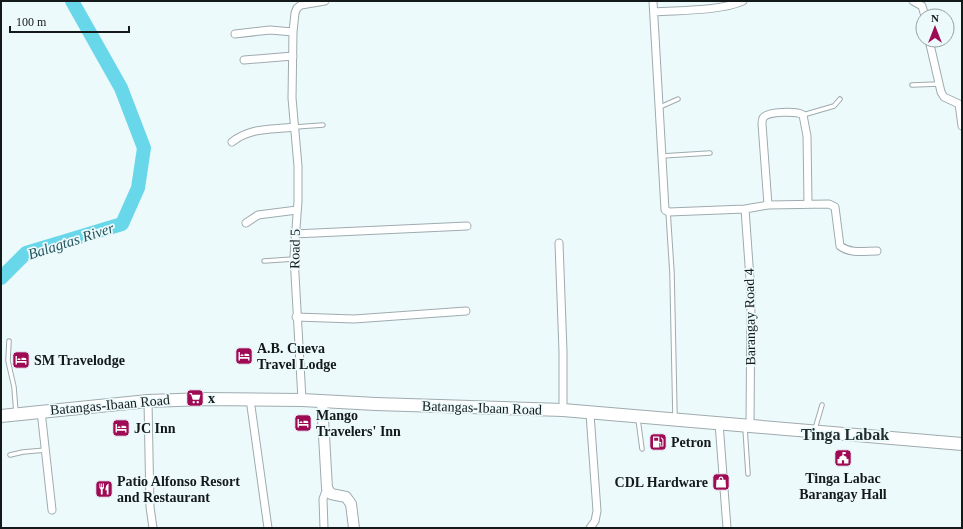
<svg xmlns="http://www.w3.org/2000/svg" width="963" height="529" font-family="'Times New Roman',serif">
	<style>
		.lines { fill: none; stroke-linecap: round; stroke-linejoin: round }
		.river { stroke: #68d7e9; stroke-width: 14 }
		.lane-casing { stroke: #9fabae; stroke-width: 5.5 }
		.street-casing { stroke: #9fabae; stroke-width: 9 }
		.secondary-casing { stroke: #9fabae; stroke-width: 12 }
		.primary-casing { stroke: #9fabae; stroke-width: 14 }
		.lane { stroke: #fff; stroke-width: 3.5 }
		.street { stroke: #fff; stroke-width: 7 }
		.secondary { stroke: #fff; stroke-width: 10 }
		.primary { stroke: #fff; stroke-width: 12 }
		.labels { text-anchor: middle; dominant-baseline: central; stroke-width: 3.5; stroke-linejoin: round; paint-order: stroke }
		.street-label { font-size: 14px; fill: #14191a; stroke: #ecfafc }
		.poi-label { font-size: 14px; font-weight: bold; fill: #14191a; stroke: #ecfafc; text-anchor: start }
		.water-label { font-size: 15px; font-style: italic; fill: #24555d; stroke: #ecfafc }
		.quarter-label { font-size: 16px; font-weight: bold; fill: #222d2f; stroke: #ecfafc }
	</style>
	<rect width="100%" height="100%" fill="#ecfafc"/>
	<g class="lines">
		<!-- river -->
		<path class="river" d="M1,278L26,253L122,224L138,188L144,148L121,88L72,1"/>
		<defs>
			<path id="lane" d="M912,85L939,84
				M660,107L678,99
				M803,115L834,106L840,99
				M295,127L323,125
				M662,156L710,153
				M668,211L672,273L675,417
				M264,261L294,259
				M9,341L8,361L14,387L16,413
				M638,419L642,449
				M745,428L748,474
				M815,429L822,405
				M10,455L23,452L46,450"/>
			<path id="street" d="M653,1L665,210L669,212L745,209L768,205L829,204L835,207L840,246C851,254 864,251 877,251
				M913,1L922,6L925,16
				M654,12C679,10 721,11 743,1
				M235,34L270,30L293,32
				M929,40L941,92L944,97L959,104L962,126
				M244,60L293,56
				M232,142C251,127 271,130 295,127
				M768,205L762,124C762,122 762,120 763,118C767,111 797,111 803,115L807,136L808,203
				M745,209L751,293L750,426
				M246,223L258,215L297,210
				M294,234L467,226
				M559,243L563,351V410
				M296,317L354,319L466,311
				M250,399L268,528
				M302,400L294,256L298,201V166L292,98L293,32L295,13L297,8L301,5L325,1
				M148,401L150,507L153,528
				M41,411L52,510
				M719,423L727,528
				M324,528L323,499L327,488
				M590,528L595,521L597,511L590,414"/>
			<path id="secondary" d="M322,401L327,488L331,494L346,497L351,504L354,528"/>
			<path id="primary" d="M1,416L148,401L206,399L302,400L376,404L563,410L962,444"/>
		</defs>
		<!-- lane casing -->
		<use href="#lane" class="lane-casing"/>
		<!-- street casing -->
		<use href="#street" class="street-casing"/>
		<!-- secondary casing -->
		<use href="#secondary" class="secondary-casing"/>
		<!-- primary casing -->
		<use href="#primary" class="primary-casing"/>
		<!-- lane -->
		<use href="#lane" class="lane"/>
		<!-- street -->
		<use href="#street" class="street"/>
		<!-- secondary -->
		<use href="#secondary" class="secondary"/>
		<!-- primary -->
		<use href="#primary" class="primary"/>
	</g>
	<!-- icons -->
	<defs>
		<symbol id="hotel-square" viewBox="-11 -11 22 22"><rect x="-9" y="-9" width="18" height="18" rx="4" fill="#9e0a54" stroke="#ecfafc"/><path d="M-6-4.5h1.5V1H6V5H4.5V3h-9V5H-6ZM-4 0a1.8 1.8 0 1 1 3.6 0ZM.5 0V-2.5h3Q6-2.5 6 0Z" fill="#fff"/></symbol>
		<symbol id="supermarket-square" viewBox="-11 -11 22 22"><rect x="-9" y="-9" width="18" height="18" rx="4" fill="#9e0a54" stroke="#ecfafc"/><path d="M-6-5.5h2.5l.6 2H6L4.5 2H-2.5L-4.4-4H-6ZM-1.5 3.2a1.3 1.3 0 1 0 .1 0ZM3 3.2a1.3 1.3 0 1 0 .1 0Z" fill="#fff"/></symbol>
		<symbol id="fuel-square" viewBox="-11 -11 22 22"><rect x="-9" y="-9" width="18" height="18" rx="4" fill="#9e0a54" stroke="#ecfafc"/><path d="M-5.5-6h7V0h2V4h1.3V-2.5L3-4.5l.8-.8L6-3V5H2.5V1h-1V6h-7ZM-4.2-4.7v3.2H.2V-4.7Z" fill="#fff"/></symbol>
		<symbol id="civic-square" viewBox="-11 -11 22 22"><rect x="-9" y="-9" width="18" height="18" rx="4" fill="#9e0a54" stroke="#ecfafc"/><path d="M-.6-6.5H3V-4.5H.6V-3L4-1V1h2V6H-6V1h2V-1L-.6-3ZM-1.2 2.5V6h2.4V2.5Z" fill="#fff"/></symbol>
		<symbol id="shop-square" viewBox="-11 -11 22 22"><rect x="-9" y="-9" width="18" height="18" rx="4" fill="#9e0a54" stroke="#ecfafc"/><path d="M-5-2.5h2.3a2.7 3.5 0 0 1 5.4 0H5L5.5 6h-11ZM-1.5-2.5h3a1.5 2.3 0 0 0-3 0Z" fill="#fff"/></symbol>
		<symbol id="restaurant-square" viewBox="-11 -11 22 22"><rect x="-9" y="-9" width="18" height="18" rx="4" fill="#9e0a54" stroke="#ecfafc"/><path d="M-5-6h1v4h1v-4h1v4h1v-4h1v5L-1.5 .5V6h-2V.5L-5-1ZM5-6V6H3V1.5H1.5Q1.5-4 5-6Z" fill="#fff"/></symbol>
	</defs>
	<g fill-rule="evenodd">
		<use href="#hotel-square" x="234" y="346" width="20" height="20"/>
		<use href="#hotel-square" x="11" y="350" width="20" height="20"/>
		<use href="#supermarket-square" x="185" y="388" width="20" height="20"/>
		<use href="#hotel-square" x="293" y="413" width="20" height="20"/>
		<use href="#hotel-square" x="111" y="418" width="20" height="20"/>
		<use href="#fuel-square" x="648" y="432" width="20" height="20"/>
		<use href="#civic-square" x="833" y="448" width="20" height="20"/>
		<use href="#shop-square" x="711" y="472" width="20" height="20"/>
		<use href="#restaurant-square" x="94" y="479" width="20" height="20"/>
	</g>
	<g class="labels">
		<!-- street labels -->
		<g class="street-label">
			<text transform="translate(295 249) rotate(-89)">Road 5</text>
			<text transform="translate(750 317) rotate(-91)">Barangay Road 4</text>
			<text transform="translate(110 405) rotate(-5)">Batangas-Ibaan Road</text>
			<text transform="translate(482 408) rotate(2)">Batangas-Ibaan Road</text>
		</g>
		<!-- poi labels -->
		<g class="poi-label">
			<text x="257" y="348">A.B. Cueva<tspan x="257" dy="16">Travel Lodge</tspan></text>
			<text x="34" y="360">SM Travelodge</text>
			<text x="208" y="398">x</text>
			<text x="316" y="415">Mango<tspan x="316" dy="16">Travelers' Inn</tspan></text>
			<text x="134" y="428">JC Inn</text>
			<text x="671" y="442">Petron</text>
			<text x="843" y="478" text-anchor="middle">Tinga Labac<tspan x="843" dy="16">Barangay Hall</tspan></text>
			<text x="117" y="481">Patio Alfonso Resort<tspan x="117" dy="16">and Restaurant</tspan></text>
			<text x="708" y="482" text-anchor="end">CDL Hardware</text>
		</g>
		<!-- water labels -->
		<g class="water-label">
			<text transform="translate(71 241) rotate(-18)">Balagtas River</text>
		</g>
		<!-- quarter labels -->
		<g class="quarter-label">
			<text x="845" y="434">Tinga Labak</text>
		</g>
	</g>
	<!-- border -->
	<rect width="963" height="529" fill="none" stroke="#14191a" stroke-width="4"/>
	<!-- north arrow -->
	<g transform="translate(935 28)"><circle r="19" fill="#ecfafc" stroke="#96a0a2"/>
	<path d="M0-3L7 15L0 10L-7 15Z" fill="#9e0a54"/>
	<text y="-6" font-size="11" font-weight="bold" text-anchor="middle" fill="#14191a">N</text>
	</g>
	<!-- scale -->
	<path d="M10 26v6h119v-6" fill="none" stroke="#14191a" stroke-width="2"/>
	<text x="16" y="26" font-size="12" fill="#14191a" stroke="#ecfafc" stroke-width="3" paint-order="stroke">100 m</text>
</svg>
